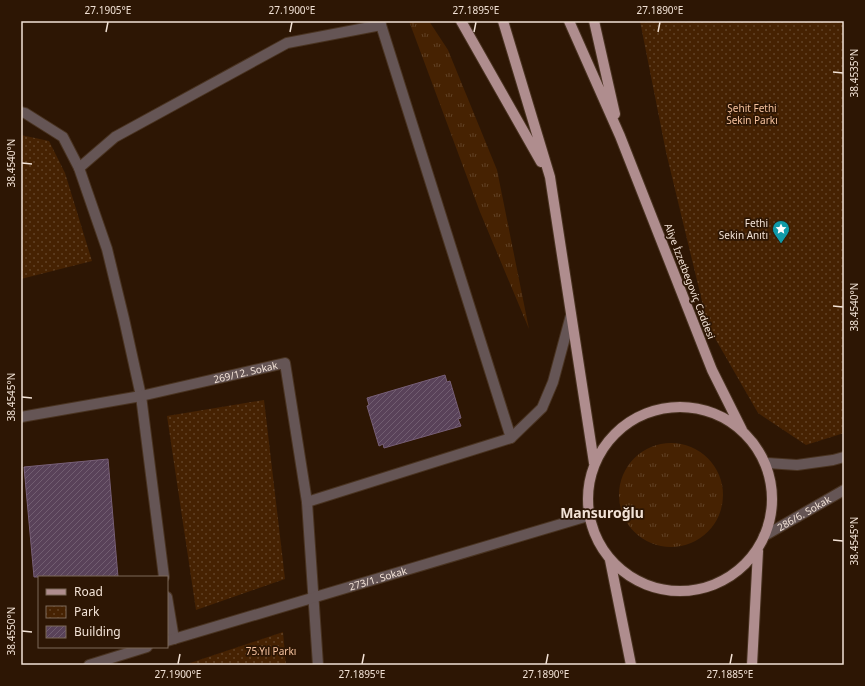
<svg xmlns="http://www.w3.org/2000/svg" width="865" height="686" font-family="'Noto Sans',sans-serif">
	<style>
		.grass { fill: url(#grass-tufts) }
		.park { fill: url(#park-dots) }
		.building { fill: url(#building-hatch); stroke: #775f77 }
		.lines { fill: none; stroke-linecap: round; stroke-linejoin: round }
		.minor-casing { stroke: #493321; stroke-width: 12 }
		.major-casing { stroke: #493321; stroke-width: 12 }
		.minor { stroke: #655555; stroke-width: 10 }
		.major { stroke: #af8d8e; stroke-width: 10 }
		.ticks { fill: none; stroke: #f2e2d6; stroke-width: 1.5 }
		.labels { text-anchor: middle; dominant-baseline: central; stroke-width: 3.5; stroke-linejoin: round; paint-order: stroke }
		.park-label { font-size: 10px; fill: #f6c29e; stroke: #2d1604 }
		.poi-label { font-size: 10px; fill: #f2e2d6; stroke: #2d1604; text-anchor: end }
		.street-label { font-size: 10px; fill: #f2e2d6; stroke: #2d1604 }
		.district-label { font-size: 14px; font-weight: bold; fill: #f2e2d6; stroke: #2d1604 }
		.neatline { fill: none; stroke: #f2e2d6; stroke-width: 1.5 }
		.ticks-label { font-size: 10px; text-anchor: middle; fill: #f2e2d6 }
	</style>
	<defs>
		<pattern id="grass-tufts" width="24" height="20" patternUnits="userSpaceOnUse"><rect width="24" height="20" fill="#462202"/><path d="M3 7l-1-3M5 7V3M7 7l1-3M15 17l-1-3M17 17v-4M19 17l1-3" fill="none" stroke="#614226"/></pattern>
		<pattern id="park-dots" width="8" height="8" patternUnits="userSpaceOnUse"><rect width="8" height="8" fill="#462202"/><path d="M2 2h.1M6 6h.1" fill="none" stroke="#614226" stroke-width="1.8" stroke-linecap="round"/></pattern>
		<pattern id="building-hatch" width="6" height="6" patternUnits="userSpaceOnUse"><rect width="6" height="6" fill="#594259"/><path d="M-1 1l2-2M0 6l6-6M5 7l2-2" fill="none" stroke="#715d70"/></pattern>
	</defs>
	<rect width="100%" height="100%" fill="#2d1604"/>
	<!-- grass -->
	<path class="grass" d="M409,21H429L448,50L497,170L529,329L480,212Z
		M619 495a52 52 0 1 1 104 0a52 52 0 1 1-104 0Z"/>
	<!-- park -->
	<path class="park" d="M640,21H844V433L806,445L758,413L708,326L666,152Z
		M21,135L49,141L65,173L92,261L21,279Z
		M264,400L285,579L196,610L167,416Z
		M283,632L286,665H184Z"/>
	<!-- building -->
	<path class="building" d="M445,375L447,382L450,381L461,418L458,419L461,426L384,448L383,444L379,446L367,406L369,405L367,398Z
		M108,459L118,577H34L24,467Z"/>
	<g class="lines">
		<defs>
			<g id="minor">
				<path d="M379,21L381,25L511,438"/>
				<path d="M21,112L25,113L63,137L79,168L107,249L124,319L141,396L164,577"/>
				<path d="M79,168L115,137L287,43L381,25"/>
				<path id="s1" d="M21,417L141,396L285,363L307,502L318,665"/>
				<path d="M767,463L797,465L833,460L844,457"/>
				<path d="M307,502L511,438L542,408L553,382L571,315"/>
				<path id="s2" d="M764,536L844,490"/>
				<path d="M167,597L174,639"/>
				<path id="s3" d="M167,641L588,516"/>
				<path d="M89,665L147,647"/>
			</g>
			<path id="major" d="M461,21L541,162
				M503,21L550,177L594,463
				M569,21L620,136L712,370L742,430
				M594,21L615,114
				M588 499a92 92 0 1 1 184 0a92 92 0 1 1-184 0Z
				M610,560L631,665
				M752,665L758,551"/>
		</defs>
		<!-- minor casing -->
		<use href="#minor" class="minor-casing"/>
		<!-- major casing -->
		<use href="#major" class="major-casing"/>
		<!-- minor -->
		<use href="#minor" class="minor"/>
		<!-- major -->
		<use href="#major" class="major"/>
	</g>
	<!-- ticks -->
	<path class="ticks" d="M106,32L108,22M290,32L292,22M474,32L476,22M658,32L660,22M833,72L843,73M22,163L32,164M833,306L843,307M22,397L32,398M833,540L843,541M22,631L32,632M178,664L180,654M362,664L364,654M546,664L548,654M730,664L732,654"/>
	<!-- icons -->
	<defs>
		<symbol id="sight-pin" viewBox="-11 -11 22 30"><path d="M0 17L-7.5 6A9.5 9.5 0 1 1 7.5 6Z" fill="#0f9aa8" stroke="#2d1604"/><path d="M0-6L1.8-2.2L6-1.7L2.9 1.2L3.7 5.4L0 3.3L-3.7 5.4L-2.9 1.2L-6-1.7L-1.8-2.2Z" fill="#fff"/></symbol>
	</defs>
	<g fill-rule="evenodd">
		<use href="#sight-pin" x="771" y="219" width="20" height="27"/>
	</g>
	<g class="labels">
		<!-- park labels -->
		<g class="park-label">
			<text x="752" y="108">Şehit Fethi<tspan x="752" dy="12">Sekin Parkı</tspan></text>
			<text x="271" y="651">75.Yıl Parkı</text>
		</g>
		<!-- poi labels -->
		<g class="poi-label">
			<text x="768" y="223">Fethi<tspan x="768" dy="12">Sekin Anıtı</tspan></text>
		</g>
		<!-- street labels -->
		<g class="street-label">
			<text transform="translate(690 281) rotate(69)">Aliye İzzetbegoviç Caddesi</text>
			<text stroke="none"><textPath href="#s1" startOffset="229">269/12. Sokak</textPath></text>
			<text stroke="none"><textPath href="#s2" startOffset="46">286/6. Sokak</textPath></text>
			<text stroke="none"><textPath href="#s3" startOffset="220">273/1. Sokak</textPath></text>
		</g>
		<!-- district labels -->
		<g class="district-label">
			<text x="602" y="512">Mansuroğlu</text>
		</g>
	</g>
	<!-- border -->
	<rect width="865" height="686" fill="none" stroke="#2d1604" stroke-width="44"/>
	<!-- legend -->
	<rect x="38" y="576" width="130" height="72" fill="#2d1604" stroke="#7c6858"/>
	<rect x="46" y="589" width="20" height="6" fill="#af8d8e" stroke="#7c6858"/>
	<text x="74" y="596" font-size="12" fill="#f2e2d6">Road</text>
	<rect x="46" y="606" width="20" height="12" fill="url(#park-dots)" stroke="#7c6858"/>
	<text x="74" y="616" font-size="12" fill="#f2e2d6">Park</text>
	<rect x="46" y="626" width="20" height="12" fill="url(#building-hatch)" stroke="#7c6858"/>
	<text x="74" y="636" font-size="12" fill="#f2e2d6">Building</text>
	<rect x="22" y="22" width="821" height="642" class="neatline"/>
	<g class="ticks-label">
		<text x="108" y="14">27.1905°E</text>
		<text x="292" y="14">27.1900°E</text>
		<text x="476" y="14">27.1895°E</text>
		<text x="660" y="14">27.1890°E</text>
		<text transform="translate(854 73) rotate(-90)" y="4">38.4535°N</text>
		<text transform="translate(11 163) rotate(-90)" y="4">38.4540°N</text>
		<text transform="translate(854 307) rotate(-90)" y="4">38.4540°N</text>
		<text transform="translate(11 397) rotate(-90)" y="4">38.4545°N</text>
		<text transform="translate(854 541) rotate(-90)" y="4">38.4545°N</text>
		<text transform="translate(11 631) rotate(-90)" y="4">38.4550°N</text>
		<text x="178" y="678">27.1900°E</text>
		<text x="362" y="678">27.1895°E</text>
		<text x="546" y="678">27.1890°E</text>
		<text x="730" y="678">27.1885°E</text>
	</g>
</svg>
